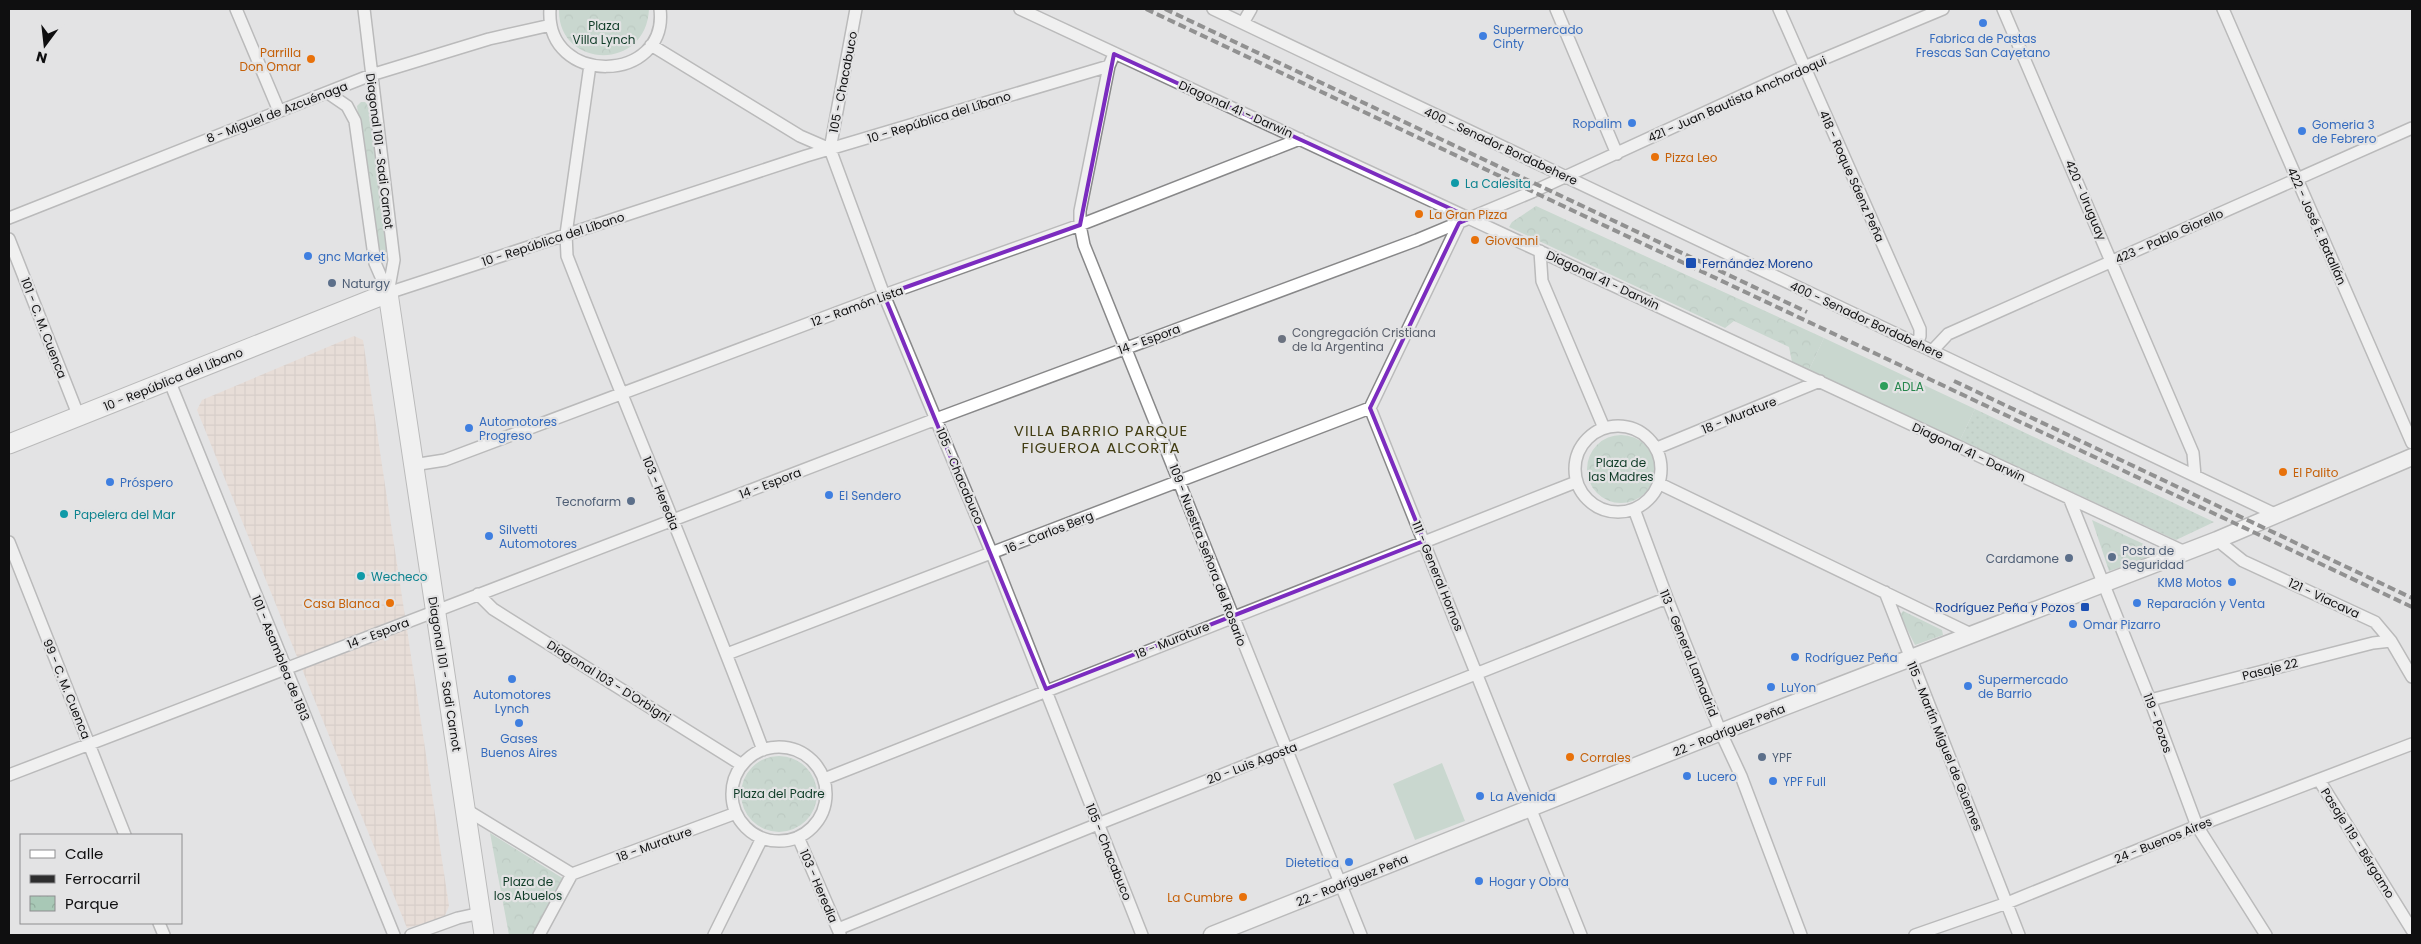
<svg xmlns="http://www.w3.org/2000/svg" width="2421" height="944" font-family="Poppins,sans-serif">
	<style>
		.industrial { fill: url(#industrial-grid) }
		.grass { fill: url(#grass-dots) }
		.park { fill: url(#park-crowns) }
		.pitch { fill: #a8c8b6 }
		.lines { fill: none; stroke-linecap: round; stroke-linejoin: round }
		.street-casing { stroke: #888889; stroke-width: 14 }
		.secondary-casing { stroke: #888889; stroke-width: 19 }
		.primary-casing { stroke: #888889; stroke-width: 21 }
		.street { stroke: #fff; stroke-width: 11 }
		.secondary { stroke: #fff; stroke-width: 16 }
		.primary { stroke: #fff; stroke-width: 19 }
		.rail { stroke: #2d2d2e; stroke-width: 4; stroke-dasharray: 8 4; stroke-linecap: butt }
		.marked { fill: none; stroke: #7b2cbf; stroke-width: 4; stroke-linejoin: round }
		.shop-dot { fill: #3f7fe0; stroke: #e3e3e4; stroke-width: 2 }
		.food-dot { fill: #e8710a; stroke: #e3e3e4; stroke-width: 2 }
		.culture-dot { fill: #0f9aa8; stroke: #e3e3e4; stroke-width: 2 }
		.transit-dot { fill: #1a4fb4; stroke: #e3e3e4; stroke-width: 2 }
		.service-dot { fill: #5c6f8a; stroke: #e3e3e4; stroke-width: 2 }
		.worship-dot { fill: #6b7280; stroke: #e3e3e4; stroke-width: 2 }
		.leisure-dot { fill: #2e9e5b; stroke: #e3e3e4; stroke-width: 2 }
		.labels { text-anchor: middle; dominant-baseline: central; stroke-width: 4.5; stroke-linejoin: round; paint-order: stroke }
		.park-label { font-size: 12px; fill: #0f3b27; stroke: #e3e3e4 }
		.shop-label { font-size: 12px; fill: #366cbe; stroke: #e3e3e4; text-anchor: start }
		.food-label { font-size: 12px; fill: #c56008; stroke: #e3e3e4; text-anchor: start }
		.street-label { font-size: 12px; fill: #0f0f10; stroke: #e3e3e4 }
		.culture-label { font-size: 12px; fill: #0d838f; stroke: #e3e3e4; text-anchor: start }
		.transit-label { font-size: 12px; fill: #164399; stroke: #e3e3e4; text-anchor: start }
		.service-label { font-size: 12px; fill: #4e5e75; stroke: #e3e3e4; text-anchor: start }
		.worship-label { font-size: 12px; fill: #5b616d; stroke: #e3e3e4; text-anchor: start }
		.leisure-label { font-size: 12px; fill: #27864d; stroke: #e3e3e4; text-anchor: start }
		.quarter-label { font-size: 15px; letter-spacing: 1px; fill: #423d13; stroke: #e3e3e4 }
	</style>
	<defs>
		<pattern id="industrial-grid" width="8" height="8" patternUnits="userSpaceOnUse" patternTransform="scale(1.25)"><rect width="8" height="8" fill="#ebd4c8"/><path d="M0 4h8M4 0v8" fill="none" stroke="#c8b5ab"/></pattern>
		<pattern id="grass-dots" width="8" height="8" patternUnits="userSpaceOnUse" patternTransform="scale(1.25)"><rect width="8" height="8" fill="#a8c8b6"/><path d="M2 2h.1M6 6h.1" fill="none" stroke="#8fab9b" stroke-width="1.8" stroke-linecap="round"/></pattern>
		<pattern id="park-crowns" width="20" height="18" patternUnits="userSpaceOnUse" patternTransform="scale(1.25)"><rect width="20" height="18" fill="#a8c8b6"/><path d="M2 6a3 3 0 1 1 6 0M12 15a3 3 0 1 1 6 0" fill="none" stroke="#8fab9b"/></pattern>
	</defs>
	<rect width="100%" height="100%" fill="#e3e3e4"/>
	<!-- industrial -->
	<path class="industrial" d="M354,336L363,340L449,906L444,918L407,928L197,410L202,400Z"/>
	<!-- grass -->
	<path class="grass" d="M1975,409L2214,522L2176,540L1960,440Z"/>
	<!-- park -->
	<path class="park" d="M559,9H649C646,73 557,68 559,9Z
		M361,102H365L370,107L389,249L386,253L381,254L377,251L357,106Z
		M1536,206L1824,338L1809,370L1792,362L1789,347L1734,321L1725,328L1509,227L1512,222Z
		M1587 469a34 34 0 1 1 68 0a34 34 0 1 1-68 0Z
		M2092,520L2163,553L2109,571Z
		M1903,611L1942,630L1943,635L1915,645L1900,615Z
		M741 794a38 38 0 1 1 76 0a38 38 0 1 1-76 0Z
		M490,833L564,879L535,935H509Z"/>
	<!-- pitch -->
	<path class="pitch" d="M612,9H640L631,22Z
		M1824,338L1975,409L1960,440L1809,370Z
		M1442,763L1465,821L1415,840L1393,784Z"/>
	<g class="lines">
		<defs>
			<path id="street" d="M236,9L279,111
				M364,9L394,260L388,293
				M550,9C545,87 669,84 660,9
				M856,9L830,149L884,295L992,554L1142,935
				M1020,9L2185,552
				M1213,9L2277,515
				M1556,9L1617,154
				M1779,9L1920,329V336L1917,344
				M2003,9L2193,453L2195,476
				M2223,9L2412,443
				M1243,23L1251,9
				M651,45L800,136L830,149
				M1114,54L1109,66L1080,211V225L1084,245L1361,935
				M590,65L566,234L567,256C631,421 701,584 763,750
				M328,93L347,106L355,121L375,263L388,293
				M9,218L371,75L489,39L551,25
				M1459,223L1370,408L1581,935
				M9,239L79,417
				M1540,251L1542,281L1604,428
				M388,293L806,156L1109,66
				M1932,351L1948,334L2412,128
				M169,380L394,935
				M1575 469a43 43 0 1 1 86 0a43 43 0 1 1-86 0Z
				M1657,448L1820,381
				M413,465L445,460L884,295L1080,225L1300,139
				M1660,484L1973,635
				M2070,500L2150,700L2197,826L2266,935
				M1634,509L1667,598L1721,733L1741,776L1801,935
				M2217,540L2243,561L2375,622L2391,641L2412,677
				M9,542L125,835
				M1885,592L2019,935
				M478,594L493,609L742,765
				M727,654L1370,408
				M2150,700L2373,643L2391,641
				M732 794a47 47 0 1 1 94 0a47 47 0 1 1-94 0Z
				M9,775L936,419L1417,240L1532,192L1804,67L1943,9
				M824,779L1576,482
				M2319,780L2412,930
				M465,809L572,874
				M798,837L840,934
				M159,923L164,935
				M838,929L1098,824L1667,598
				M411,935L458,918L481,913
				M539,935L572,874L736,813
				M714,935L762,838
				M1915,935L2007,903L2197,826L2412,744"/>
			<path id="secondary" d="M1212,935L1776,710L2217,540L2412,457"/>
			<path id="primary" d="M9,444L388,293L484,935"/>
		</defs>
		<!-- street casing -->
		<use href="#street" class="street-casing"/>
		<!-- secondary casing -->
		<use href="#secondary" class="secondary-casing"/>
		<!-- primary casing -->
		<use href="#primary" class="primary-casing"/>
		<!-- street -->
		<use href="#street" class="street"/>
		<!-- secondary -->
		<use href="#secondary" class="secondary"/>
		<!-- primary -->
		<use href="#primary" class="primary"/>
		<!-- rail -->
		<path class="rail" d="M1146,9L2412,607
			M1165,9L1807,312
			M1954,381L2412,598"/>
	</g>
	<!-- marked area -->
	<path d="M0 0H2421V944H0ZM1114,54L1471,218L1459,223L1370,408L1424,541L1046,689L884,295L1080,225Z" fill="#e3e3e4" fill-opacity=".55" fill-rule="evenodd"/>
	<path class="marked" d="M1114,54L1471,218L1459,223L1370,408L1424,541L1046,689L884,295L1080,225Z"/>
	<!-- markers -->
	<g class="shop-dot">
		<circle cx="1983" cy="23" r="5"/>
		<circle cx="1483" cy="36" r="5"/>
		<circle cx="1632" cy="123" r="5"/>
		<circle cx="2302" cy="131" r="5"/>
		<circle cx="308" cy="256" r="5"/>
		<circle cx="469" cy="428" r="5"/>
		<circle cx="110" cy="482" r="5"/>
		<circle cx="829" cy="495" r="5"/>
		<circle cx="489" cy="536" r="5"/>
		<circle cx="2232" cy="582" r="5"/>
		<circle cx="2137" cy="603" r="5"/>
		<circle cx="2073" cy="624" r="5"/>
		<circle cx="1795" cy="657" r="5"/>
		<circle cx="512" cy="679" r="5"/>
		<circle cx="1968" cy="686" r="5"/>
		<circle cx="1771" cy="687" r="5"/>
		<circle cx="519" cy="723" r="5"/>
		<circle cx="1687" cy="776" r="5"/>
		<circle cx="1773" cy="781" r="5"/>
		<circle cx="1480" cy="796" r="5"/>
		<circle cx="1349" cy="862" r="5"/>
		<circle cx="1479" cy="881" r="5"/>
	</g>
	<g class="food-dot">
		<circle cx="311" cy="59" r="5"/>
		<circle cx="1655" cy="157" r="5"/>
		<circle cx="1419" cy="214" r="5"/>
		<circle cx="1475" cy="240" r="5"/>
		<circle cx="2283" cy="472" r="5"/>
		<circle cx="390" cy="603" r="5"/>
		<circle cx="1570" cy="757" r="5"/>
		<circle cx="1243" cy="897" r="5"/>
	</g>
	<g class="culture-dot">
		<circle cx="1455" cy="183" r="5"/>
		<circle cx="64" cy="514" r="5"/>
		<circle cx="361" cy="576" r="5"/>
	</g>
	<g class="transit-dot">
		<rect x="1685" y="257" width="12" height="12" rx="2.5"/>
		<rect x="2080" y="602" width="10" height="10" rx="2.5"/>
	</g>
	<g class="service-dot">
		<circle cx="332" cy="283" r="5"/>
		<circle cx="631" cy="501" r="5"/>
		<circle cx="2112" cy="557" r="5"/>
		<circle cx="2069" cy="558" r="5"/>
		<circle cx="1762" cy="757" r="5"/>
	</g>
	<circle class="worship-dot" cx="1282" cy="339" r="5"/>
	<circle class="leisure-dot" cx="1884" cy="386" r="5"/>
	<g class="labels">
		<!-- park labels -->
		<g class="park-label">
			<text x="604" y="25">Plaza<tspan x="604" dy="14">Villa Lynch</tspan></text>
			<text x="1621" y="462">Plaza de<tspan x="1621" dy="14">las Madres</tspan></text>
			<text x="779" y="793">Plaza del Padre</text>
			<text x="528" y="881">Plaza de<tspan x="528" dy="14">los Abuelos</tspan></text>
		</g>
		<!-- shop labels -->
		<g class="shop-label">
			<text x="1493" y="29">Supermercado<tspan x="1493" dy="14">Cinty</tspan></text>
			<text x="1983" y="38" text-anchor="middle">Fabrica de Pastas<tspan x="1983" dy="14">Frescas San Cayetano</tspan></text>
			<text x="1622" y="123" text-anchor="end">Ropalim</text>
			<text x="2312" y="124">Gomeria 3<tspan x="2312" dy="14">de Febrero</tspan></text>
			<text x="318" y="256">gnc Market</text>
			<text x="479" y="421">Automotores<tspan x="479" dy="14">Progreso</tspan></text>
			<text x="120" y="482">Próspero</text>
			<text x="839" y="495">El Sendero</text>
			<text x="499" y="529">Silvetti<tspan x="499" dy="14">Automotores</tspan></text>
			<text x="2222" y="582" text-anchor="end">KM8 Motos</text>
			<text x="2147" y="603">Reparación y Venta</text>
			<text x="2083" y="624">Omar Pizarro</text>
			<text x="1805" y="657">Rodríguez Peña</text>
			<text x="1978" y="679">Supermercado<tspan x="1978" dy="14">de Barrio</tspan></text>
			<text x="1781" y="687">LuYon</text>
			<text x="512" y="694" text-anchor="middle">Automotores<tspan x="512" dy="14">Lynch</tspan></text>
			<text x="519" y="738" text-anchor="middle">Gases<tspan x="519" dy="14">Buenos Aires</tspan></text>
			<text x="1697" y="776">Lucero</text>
			<text x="1783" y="781">YPF Full</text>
			<text x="1490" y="796">La Avenida</text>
			<text x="1339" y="862" text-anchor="end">Dietetica</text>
			<text x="1489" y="881">Hogar y Obra</text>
		</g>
		<!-- food labels -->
		<g class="food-label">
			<text x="301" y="52" text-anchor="end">Parrilla<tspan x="301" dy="14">Don Omar</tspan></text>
			<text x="1665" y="157">Pizza Leo</text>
			<text x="1429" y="214">La Gran Pizza</text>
			<text x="1485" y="240">Giovanni</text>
			<text x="2293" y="472">El Palito</text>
			<text x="380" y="603" text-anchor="end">Casa Blanca</text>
			<text x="1580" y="757">Corrales</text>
			<text x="1233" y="897" text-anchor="end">La Cumbre</text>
		</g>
		<!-- street labels -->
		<g class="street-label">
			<text transform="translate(843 82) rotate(-79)">105 - Chacabuco</text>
			<text transform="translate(1737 99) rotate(-24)">421 - Juan Bautista Anchordoqui</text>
			<text transform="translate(1236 109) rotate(24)">Diagonal 41 - Darwin</text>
			<text transform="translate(277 112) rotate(-21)">8 - Miguel de Azcuénaga</text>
			<text transform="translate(939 117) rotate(-17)">10 - República del Líbano</text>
			<text transform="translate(1501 146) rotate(25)">400 - Senador Bordabehere</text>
			<text transform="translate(380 151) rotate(83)">Diagonal 101 - Sadi Carnot</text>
			<text transform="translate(1852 176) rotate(66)">418 - Roque Sáenz Peña</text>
			<text transform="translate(2086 200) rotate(67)">420 - Uruguay</text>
			<text transform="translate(2317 226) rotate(66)">422 - José E. Batallán</text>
			<text transform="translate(2169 236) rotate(-24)">423 - Pablo Giorello</text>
			<text transform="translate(553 239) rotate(-18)">10 - República del Líbano</text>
			<text transform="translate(1603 280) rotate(25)">Diagonal 41 - Darwin</text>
			<text transform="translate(857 306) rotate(-20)">12 - Ramón Lista</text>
			<text transform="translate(1867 320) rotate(25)">400 - Senador Bordabehere</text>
			<text transform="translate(44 328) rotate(69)">101 - C. M. Cuenca</text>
			<text transform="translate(1149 339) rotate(-20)">14 - Espora</text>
			<text transform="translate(173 379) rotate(-22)">10 - República del Líbano</text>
			<text transform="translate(1739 415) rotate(-22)">18 - Murature</text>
			<text transform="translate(1969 452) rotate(25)">Diagonal 41 - Darwin</text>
			<text transform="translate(960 476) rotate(67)">105 - Chacabuco</text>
			<text transform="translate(770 483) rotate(-21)">14 - Espora</text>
			<text transform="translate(661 493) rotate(68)">103 - Heredia</text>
			<text transform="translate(1049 532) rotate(-22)">16 - Carlos Berg</text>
			<text transform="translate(1208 555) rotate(69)">109 - Nuestra Señora del Rosario</text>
			<text transform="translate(1438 576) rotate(68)">111 - General Hornos</text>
			<text transform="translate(2324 598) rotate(25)">121 - Viacava</text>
			<text transform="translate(378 633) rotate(-21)">14 - Espora</text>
			<text transform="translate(1172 640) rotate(-22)">18 - Murature</text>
			<text transform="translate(1689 653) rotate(68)">113 - General Lamadrid</text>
			<text transform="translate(281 658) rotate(68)">101 - Asamblea de 1813</text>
			<text transform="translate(2270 669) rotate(-14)">Pasaje 22</text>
			<text transform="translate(445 674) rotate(81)">Diagonal 101 - Sadi Carnot</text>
			<text transform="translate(609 681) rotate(32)">Diagonal 103 - D'Orbigni</text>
			<text transform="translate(67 689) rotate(68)">99 - C. M. Cuenca</text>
			<text transform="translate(2158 723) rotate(70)">119 - Pozos</text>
			<text transform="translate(1729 730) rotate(-22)">22 - Rodríguez Peña</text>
			<text transform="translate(1945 746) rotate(68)">115 - Martín Miguel de Güemes</text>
			<text transform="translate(1252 763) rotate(-21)">20 - Luis Agosta</text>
			<text transform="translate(2163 840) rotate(-22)">24 - Buenos Aires</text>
			<text transform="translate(2358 843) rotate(58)">Pasaje 119 - Bérgamo</text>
			<text transform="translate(654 844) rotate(-20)">18 - Murature</text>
			<text transform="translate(1109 852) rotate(68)">105 - Chacabuco</text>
			<text transform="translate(1352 880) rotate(-22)">22 - Rodríguez Peña</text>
			<text transform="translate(819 886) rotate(67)">103 - Heredia</text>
		</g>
		<!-- culture labels -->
		<g class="culture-label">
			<text x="1465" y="183">La Calesita</text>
			<text x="74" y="514">Papelera del Mar</text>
			<text x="371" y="576">Wecheco</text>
		</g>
		<!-- transit labels -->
		<g class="transit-label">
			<text x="1702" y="263">Fernández Moreno</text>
			<text x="2075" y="607" text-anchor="end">Rodríguez Peña y Pozos</text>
		</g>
		<!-- service labels -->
		<g class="service-label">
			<text x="342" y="283">Naturgy</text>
			<text x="621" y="501" text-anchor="end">Tecnofarm</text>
			<text x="2122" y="550">Posta de<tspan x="2122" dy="14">Seguridad</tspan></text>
			<text x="2059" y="558" text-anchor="end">Cardamone</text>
			<text x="1772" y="757">YPF</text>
		</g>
		<!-- worship labels -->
		<g class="worship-label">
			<text x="1292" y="332">Congregación Cristiana<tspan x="1292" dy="14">de la Argentina</tspan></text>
		</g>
		<!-- leisure labels -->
		<g class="leisure-label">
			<text x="1894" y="386">ADLA</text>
		</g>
		<!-- quarter labels -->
		<g class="quarter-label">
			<text x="1101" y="430">VILLA BARRIO PARQUE<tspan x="1101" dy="17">FIGUEROA ALCORTA</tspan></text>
		</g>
	</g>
	<!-- border -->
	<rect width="2421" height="944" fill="none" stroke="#0f0f10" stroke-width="20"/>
	<!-- legend -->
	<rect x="20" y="834" width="162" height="90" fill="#e3e3e4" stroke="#8e8e8f"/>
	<rect x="30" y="850" width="25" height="8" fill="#ffffff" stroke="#8e8e8f"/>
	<text x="65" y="859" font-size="15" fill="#0f0f10">Calle</text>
	<rect x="30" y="875" width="25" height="8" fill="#2d2d2e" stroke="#8e8e8f"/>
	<text x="65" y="884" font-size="15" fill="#0f0f10">Ferrocarril</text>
	<rect x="30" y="896" width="25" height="15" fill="url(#park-crowns)" stroke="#8e8e8f"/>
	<text x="65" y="909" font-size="15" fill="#0f0f10">Parque</text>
	<!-- north arrow -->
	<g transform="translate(45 45) rotate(195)" stroke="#e3e3e4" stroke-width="4" paint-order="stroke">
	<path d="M0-4L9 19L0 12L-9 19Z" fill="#0f0f10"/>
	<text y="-8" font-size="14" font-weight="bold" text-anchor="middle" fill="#0f0f10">N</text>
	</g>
</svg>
